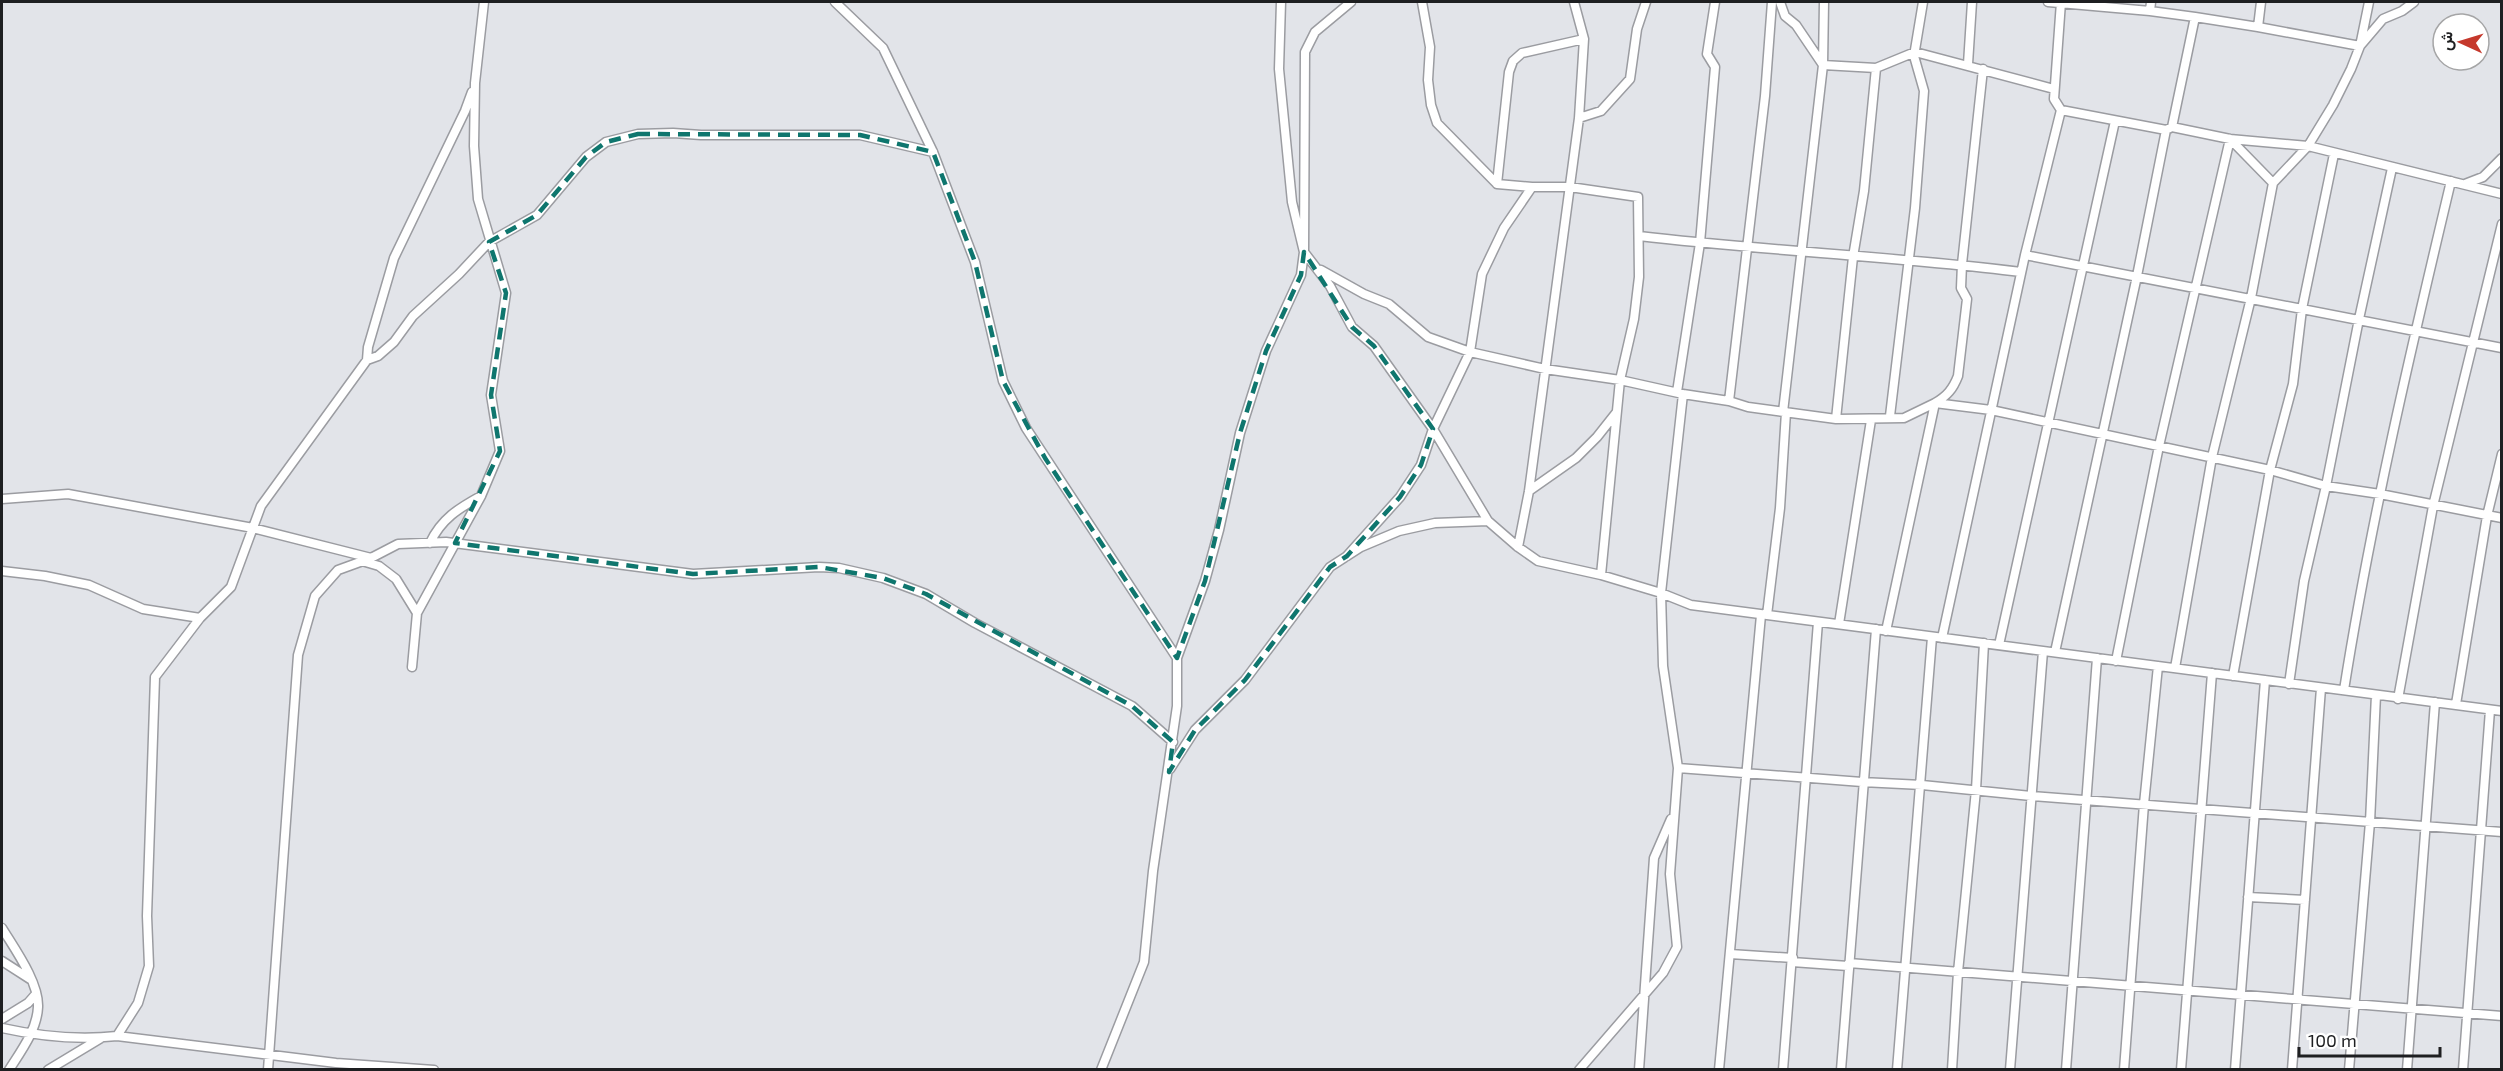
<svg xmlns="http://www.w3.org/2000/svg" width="2503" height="1071" font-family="'Exo 2',Vazirmatn,sans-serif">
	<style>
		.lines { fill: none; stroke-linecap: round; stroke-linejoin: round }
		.minor-casing { stroke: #9b9ca1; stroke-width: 11 }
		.minor { stroke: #fff; stroke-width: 8 }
		.marked { fill: none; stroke: #0f766e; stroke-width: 4.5; stroke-dasharray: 12 8; stroke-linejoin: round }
	</style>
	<rect width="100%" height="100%" fill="#e2e4e9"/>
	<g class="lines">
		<defs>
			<path id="minor" d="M835,2L883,48L933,152L975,262L1003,381L1026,428L1177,658V706L1153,871L1144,962L1101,1070
				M1281,2L1279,69L1292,202L1304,252L1330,286L1352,327L1374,346L1433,429L1488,521L1518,547L1538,561L1601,575L1661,593L1691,605L2502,711
				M1422,2L1430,47L1428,80L1431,105L1437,123L1497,184L1532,187
				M1780,2L1785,16L1796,25L1823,65L1876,68L1915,52L2054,89
				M2048,2L2150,11L2151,2
				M2150,11L2195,17
				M2258,27L2360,46L2383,19L2402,11L2414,2
				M1968,64L1972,2
				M2061,110L2166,130L2172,127L2230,139L2308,146L2502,194
				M1579,118L1601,111L1630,79L1637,29L1646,2
				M2172,127L2195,17L2258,27L2261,2
				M2273,183L2308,146L2333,105L2351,69L2360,46L2369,2
				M1497,184L1509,72L1513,61L1522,53L1584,39
				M2465,184L2483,177L2502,158
				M1639,236C1766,251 1894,256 2021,272
				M2025,255L2502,348
				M1321,270L1364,294L1389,304L1428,337L1470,352L1545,369L1620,380L1683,394L1729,401L1748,407L1836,419L1904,418L1935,403L1991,410L2270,470L2326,486L2380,494L2502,518
				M367,360L368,347L394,258L465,111L472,92
				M1677,392L1700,243L1715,67L1707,54L1715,2
				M1729,401L1765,96L1772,2
				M1783,412L1823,65L1824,2
				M1890,416L1915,208L1924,91L1914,56L1923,2
				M1836,419L1853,257L1864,191L1876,68
				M1529,491L1576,458L1597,437L1616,413
				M2,499L68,494L253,528L371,558L398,544L446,542L693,574L819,567L839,568L883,578L926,594L975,623L1132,706L1173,742
				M430,543C441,519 459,508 481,496
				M1518,547L1529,491L1579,118L1584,39L1574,2
				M1347,556L1400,497L1421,465L1433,429L1470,352L1482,274L1504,228L1532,187H1570L1638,197L1639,277L1634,319L1620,380L1601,575
				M362,561L379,566L396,579L417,613L412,667
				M2,571L45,576L89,585L143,609L200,618
				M417,613L481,496L500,451L491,395L506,293L478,199L474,146L475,83L484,2
				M1767,615L1780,508L1786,412
				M1839,624L1871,420
				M1886,631L1935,403C1947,396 1953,389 1958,376L1967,299L1961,288L1962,264L1983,69
				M1942,638L2025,255L2061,110L2054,99L2061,2
				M1999,645L2115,121
				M2055,652L2137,276L2166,130
				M1177,658L1205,581L1219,530L1240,433L1266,351L1301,275L1304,252L1305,52L1315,32L1351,2
				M2116,661L2159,446L2230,139
				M2175,668L2212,457L2251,298L2273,183L2230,139
				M2233,676L2270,470L2293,384L2302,309L2334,154
				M2289,684L2304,581L2326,486L2359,319L2392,168
				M2344,690C2371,519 2411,349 2451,181
				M2398,699L2433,506L2502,224
				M2456,704L2487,516L2502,454
				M1678,768L1862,782L1922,785L2031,796L2502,832
				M1170,769L1195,730L1245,680L1330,567L1361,547L1399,531L1435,523L1488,521
				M2248,897L2305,900
				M2,928C14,948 39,982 38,1007C37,1030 21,1051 9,1070
				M1730,954L1793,958
				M2,961L30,979
				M1792,962L1848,966
				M1849,963L2502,1016
				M2,1019L28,1003L35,995
				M2,1028C38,1036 80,1040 117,1036L336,1063L434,1070
				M117,1036L138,1003L149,966L147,916L155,677L200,618L231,587L261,506L367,360L378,356L394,342L413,316L459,274L489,242L537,215L586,157L606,142L638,134L673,133L701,135H860L933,152
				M48,1070L101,1038
				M268,1070L298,655L315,596L338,570L371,558
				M1579,1070L1663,973L1677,947L1670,874L1678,768L1663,666L1661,593L1683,394
				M1639,1070L1654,858L1671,819
				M1719,1070L1761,615
				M1783,1070L1818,622
				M1841,1070L1876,629
				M1897,1070L1932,637
				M1952,1070L1958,972L1976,790L1984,643
				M2010,1070L2043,651
				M2066,1070L2097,658
				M2124,1070L2144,804L2158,666
				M2181,1070L2212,673
				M2235,1070L2265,680
				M2292,1070L2321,688
				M2349,1070L2370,822L2376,695
				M2407,1070L2435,702
				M2463,1070L2490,710"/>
		</defs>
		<!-- minor casing -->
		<use href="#minor" class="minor-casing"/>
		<!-- minor -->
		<use href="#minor" class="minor"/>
	</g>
	<!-- marked area -->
	<path class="marked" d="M638,134L860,135L933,152L975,262L1003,381L1045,458L1177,658L1205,581L1240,433L1266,351L1301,275L1304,252L1352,327L1374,346L1433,429L1421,465L1400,497L1347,556L1330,567L1245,680L1195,730L1169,772L1173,742L1132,706L926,594L883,578L819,567L693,574L455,543L500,451L491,395L506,293L489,242L537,215L586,157L606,142Z"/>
	<!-- border -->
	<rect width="2503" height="1071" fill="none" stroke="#1e1f21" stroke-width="6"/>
	<!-- north arrow -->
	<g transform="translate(2461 42) rotate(274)"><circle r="28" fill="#ffffff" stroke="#a5a5a6" stroke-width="1.5"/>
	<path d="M0-4.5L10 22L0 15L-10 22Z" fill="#c5382c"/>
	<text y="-9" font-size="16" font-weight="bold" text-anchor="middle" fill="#1e1f21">ش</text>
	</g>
	<!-- scale -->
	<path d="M2299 1047v9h141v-9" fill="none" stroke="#1e1f21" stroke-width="3"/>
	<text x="2308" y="1047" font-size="18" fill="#1e1f21" stroke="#ffffff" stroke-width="4.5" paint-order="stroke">100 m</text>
</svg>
